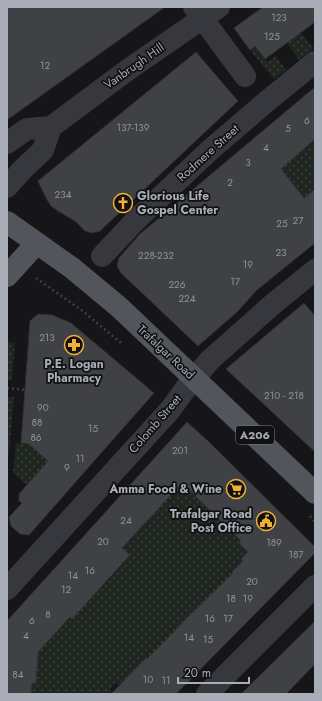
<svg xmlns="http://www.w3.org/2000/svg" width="322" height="701" font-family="Jost,sans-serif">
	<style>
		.grass { fill: url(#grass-dots) }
		.building { fill: #404145; stroke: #303034 }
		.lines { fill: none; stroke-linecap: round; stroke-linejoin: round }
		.path { stroke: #3d3f44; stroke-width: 2.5; stroke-dasharray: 2 3; stroke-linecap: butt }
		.minor { stroke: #37383d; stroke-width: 22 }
		.tertiary { stroke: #37383d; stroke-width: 22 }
		.primary { stroke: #53555c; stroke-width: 22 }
		.labels { text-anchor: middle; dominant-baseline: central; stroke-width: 3.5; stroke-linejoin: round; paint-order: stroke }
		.number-label { font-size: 10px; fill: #8e929b }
		.shield { fill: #111113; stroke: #7b7e86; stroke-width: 1 }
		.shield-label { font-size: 11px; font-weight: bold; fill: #a8adb8 }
		.street-label { font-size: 12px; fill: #a8adb8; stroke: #111113 }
		.poi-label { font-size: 12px; font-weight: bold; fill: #a8adb8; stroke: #111113; text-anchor: end }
	</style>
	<defs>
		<pattern id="grass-dots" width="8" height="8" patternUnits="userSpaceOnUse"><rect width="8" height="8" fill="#1e261f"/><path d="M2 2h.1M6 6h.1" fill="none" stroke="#3c433d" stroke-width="1.8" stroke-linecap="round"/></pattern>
	</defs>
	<rect width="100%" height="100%" fill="#161618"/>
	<!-- grass -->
	<path class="grass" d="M278,30L300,32L314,48L299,60Z
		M255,46L267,62L276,56L286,70L274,79L250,50Z
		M306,132L315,138V189L309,194L315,202L237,211L296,141L303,149L313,141Z
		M7,342L15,343L12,381L7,380Z
		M9,397H14L9,454H7V398Z
		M16,443L55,446L48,461L27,485L13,473Z
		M188,462L243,514L248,552L243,561L232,572L247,587L229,577L216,590L202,633L187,618L175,630L190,645L161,673L146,658L134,671L127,694L116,683L110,689L115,694H31L32,683L36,684L37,675L22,674L7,649L63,611L72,619L79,611L63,597L67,592L83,607L89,600L73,586L84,589L92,597L110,578L93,563L105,566L114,574L130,555L121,547L144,525L134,515L158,509L163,503Z"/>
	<!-- building -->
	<path class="building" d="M7,7H165L7,120Z
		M263,7H315V22L265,59L255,46L250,50L234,28Z
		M196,52L238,101L100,231L92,233L85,231L75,221L58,211L51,206L46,198L38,181Z
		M315,87V139L281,169L304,198L315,189V243L257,290L237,312L198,346L121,273L117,266L119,258L140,234Z
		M304,303L315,316V452L226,369Z
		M38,314L52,315L71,323L154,393L29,535L20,534L11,526L9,517L22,503L19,501V494L48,461L29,444L21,443L30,321Z
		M187,422L208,441L315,547V553L176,694H111L146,658L147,659L161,645L187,618L233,573L232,572L243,561L241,559L248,552L239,543L241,541L182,483L122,548L130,555L72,619L70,617L38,652L36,684L32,683L31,694H7V621Z
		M315,621V664L286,694H241Z"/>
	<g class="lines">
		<!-- path -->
		<path class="path" d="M36,278L84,312L121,343
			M7,388L27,390
			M310,516L315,522"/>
		<!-- minor -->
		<path class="minor" d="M194,7L245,76
			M102,256L135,221L210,150L266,102L315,62
			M7,589L170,410L186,388L210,360L273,304L315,270
			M207,694L315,586"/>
		<!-- tertiary -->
		<path class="tertiary" d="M7,143L27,129L51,127L129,69L219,7
			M7,187L23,169L43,150L51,127"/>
		<!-- primary -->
		<path class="primary" d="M7,222L72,268L119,307L315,493
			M7,276L37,243"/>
	</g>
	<!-- icons -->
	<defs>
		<symbol id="church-ring" viewBox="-11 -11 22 22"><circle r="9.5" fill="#111113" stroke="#f2b134" stroke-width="1.5"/><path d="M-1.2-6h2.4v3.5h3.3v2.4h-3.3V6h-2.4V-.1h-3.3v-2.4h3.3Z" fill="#f2b134"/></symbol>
		<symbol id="pharmacy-ring" viewBox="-11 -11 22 22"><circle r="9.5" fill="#111113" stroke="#f2b134" stroke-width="1.5"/><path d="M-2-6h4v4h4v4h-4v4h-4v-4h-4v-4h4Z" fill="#f2b134"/></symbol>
		<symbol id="supermarket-ring" viewBox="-11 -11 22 22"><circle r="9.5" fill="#111113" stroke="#f2b134" stroke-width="1.5"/><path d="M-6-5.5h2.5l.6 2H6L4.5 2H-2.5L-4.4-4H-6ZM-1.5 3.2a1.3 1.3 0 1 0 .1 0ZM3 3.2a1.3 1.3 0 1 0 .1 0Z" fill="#f2b134"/></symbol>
		<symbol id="civic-ring" viewBox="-11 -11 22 22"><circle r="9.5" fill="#111113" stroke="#f2b134" stroke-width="1.5"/><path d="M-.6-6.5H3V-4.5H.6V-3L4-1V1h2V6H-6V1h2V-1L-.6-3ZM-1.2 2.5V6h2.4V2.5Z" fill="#f2b134"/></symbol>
	</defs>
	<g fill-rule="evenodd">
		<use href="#church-ring" x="112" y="192" width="22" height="22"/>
		<use href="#pharmacy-ring" x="63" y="334" width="22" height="22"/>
		<use href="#supermarket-ring" x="225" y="478" width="22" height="22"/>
		<use href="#civic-ring" x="255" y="510" width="22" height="22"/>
	</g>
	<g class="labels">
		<!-- number labels -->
		<g class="number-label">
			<text x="279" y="17">123</text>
			<text x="272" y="36">125</text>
			<text x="45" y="65">12</text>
			<text x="307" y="120">6</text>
			<text x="133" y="127">137-139</text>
			<text x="288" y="128">5</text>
			<text x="266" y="147">4</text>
			<text x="248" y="162">3</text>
			<text x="230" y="182">2</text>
			<text x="63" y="194">234</text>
			<text x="298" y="220">27</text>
			<text x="282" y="223">25</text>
			<text x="281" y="252">23</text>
			<text x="156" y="255">228-232</text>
			<text x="248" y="264">19</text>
			<text x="235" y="281">17</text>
			<text x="177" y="284">226</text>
			<text x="187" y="298">224</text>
			<text x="47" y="337">213</text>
			<text x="284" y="395">210 - 218</text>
			<text x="43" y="407">90</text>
			<text x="37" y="422">88</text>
			<text x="93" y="428">15</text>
			<text x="36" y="437">86</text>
			<text x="180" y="450">201</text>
			<text x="80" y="458">11</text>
			<text x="67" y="467">9</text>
			<text x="126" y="520">24</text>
			<text x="103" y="541">20</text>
			<text x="274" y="542">189</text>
			<text x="296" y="554">187</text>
			<text x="90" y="570">16</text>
			<text x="73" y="575">14</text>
			<text x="252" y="581">20</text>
			<text x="66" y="589">12</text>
			<text x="231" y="598">18</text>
			<text x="248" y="598">19</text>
			<text x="48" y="614">8</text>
			<text x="210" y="618">16</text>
			<text x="228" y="618">17</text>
			<text x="32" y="620">6</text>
			<text x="26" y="635">4</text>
			<text x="189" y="637">14</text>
			<text x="208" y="639">15</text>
			<text x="18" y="674">84</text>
			<text x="148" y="679">10</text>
			<text x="166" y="680">11</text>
		</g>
		<!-- shield labels -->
		<rect class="shield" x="236" y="426" width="38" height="18" rx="3"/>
		<g class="shield-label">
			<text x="255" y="435">A206</text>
		</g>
		<!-- street labels -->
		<g class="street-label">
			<text transform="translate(134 66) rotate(-35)">Vanbrugh Hill</text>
			<text transform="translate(208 153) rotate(-42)">Rodmere Street</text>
			<text transform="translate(166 352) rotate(43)">Trafalgar Road</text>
			<text transform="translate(155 424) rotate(-49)">Colomb Street</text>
		</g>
		<!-- poi labels -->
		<g class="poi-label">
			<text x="137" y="196" text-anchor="start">Glorious Life<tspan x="137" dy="14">Gospel Center</tspan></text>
			<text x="74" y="364" text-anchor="middle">P.E. Logan<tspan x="74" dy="14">Pharmacy</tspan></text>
			<text x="222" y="489">Amma Food &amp; Wine</text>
			<text x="252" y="514">Trafalgar Road<tspan x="252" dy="14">Post Office</tspan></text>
		</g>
	</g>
	<!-- border -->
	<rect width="322" height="701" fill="none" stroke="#a8adb8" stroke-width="16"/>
	<!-- scale -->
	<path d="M178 677v6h71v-6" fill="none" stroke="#a8adb8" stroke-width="2"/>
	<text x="184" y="677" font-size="12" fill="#a8adb8" stroke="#111113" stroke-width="3" paint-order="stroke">20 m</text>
</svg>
